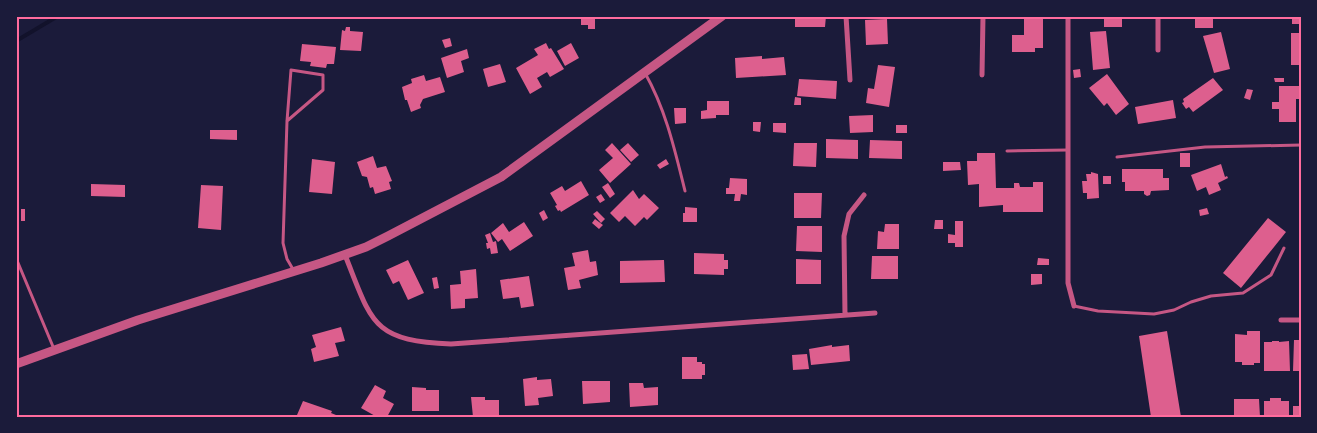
<svg xmlns="http://www.w3.org/2000/svg" width="1317" height="433" font-family="Montserrat,sans-serif">
	<style>
		.lines { fill: none; stroke-linecap: round; stroke-linejoin: round }
		.stream { stroke: #12122b; stroke-width: 4 }
		.building { fill: #dd5f8e }
		.service { stroke: #c65784; stroke-width: 3 }
		.minor { stroke: #c65784; stroke-width: 5 }
		.tertiary { stroke: #c65784; stroke-width: 9 }
		.neatline { fill: none; stroke: #ff6b9d; stroke-width: 2 }
	</style>
	<rect width="100%" height="100%" fill="#1b1b3a"/>
	<g class="lines">
		<!-- stream -->
		<path class="stream" d="M16,41L58,16"/>
	</g>
	<!-- building -->
	<path class="building" d="M581,16H595V29H588V25H581Z
		M795,16H826L825,27H795Z
		M1104,16H1122V27H1104Z
		M1195,16H1213V28H1195Z
		M1292,16H1301V24H1292Z
		M1024,17H1043V48H1035V52H1012V35H1024Z
		M887,19L888,44L866,45L865,20Z
		M346,27H350V31L363,32L361,51L340,50L342,30L345,31Z
		M1106,31L1110,68L1093,70L1090,32Z
		M1221,32L1230,69L1214,73L1203,36Z
		M1291,33H1301V65H1291Z
		M450,38L452,46L445,48L442,40Z
		M546,43L549,49L551,48L564,69L550,77L547,72L537,78L542,87L530,94L516,68L538,55L534,49Z
		M571,43L579,58L565,66L557,51Z
		M302,44L336,47L334,64H327L326,68L310,66L311,62L300,61Z
		M467,49L469,58L461,61L464,72L447,78L441,58Z
		M762,56V59L784,57L786,75L736,78L735,58Z
		M500,64L506,82L488,87L483,69Z
		M878,65L895,67L889,107L866,103L868,88L874,89Z
		M1080,69L1081,77L1074,78L1073,70Z
		M1107,74L1129,104L1116,115L1107,103L1104,106L1089,88Z
		M424,75L426,81L440,77L445,92L423,99L420,105L421,108L411,112L407,100H405L402,87L412,83L411,79Z
		M1213,78L1223,90L1193,112L1189,107L1186,109L1182,103L1184,102L1183,99Z
		M1274,78H1284V82H1275Z
		M799,79L837,81L836,99L797,96Z
		M1279,86H1299V99H1296V122H1279V109H1272V102H1279Z
		M1247,89L1253,90L1250,100L1244,98Z
		M795,97L801,98V105H794Z
		M1173,100L1176,118L1138,124L1135,107Z
		M707,101H729V115H716V118L701,119V111L707,110Z
		M674,108H686V123L675,124Z
		M873,115V132L850,133L849,116Z
		M753,122H761L760,132L753,131Z
		M773,123H786V133L773,132Z
		M896,125H907V133H896Z
		M210,130H237V140L210,139Z
		M826,139L858,140V159L826,158Z
		M870,140L902,141V159L869,158Z
		M612,143L631,164L610,183L599,170L613,158L605,150Z
		M628,143L639,155L631,162L620,150Z
		M794,143H817L816,167L793,166Z
		M977,153H995L996,188H1014V183H1019L1020,187H1033V182H1043V212H1003V205L979,207V184L968,185L967,161H977Z
		M1180,153H1190V167H1180Z
		M373,156L377,168L386,166L392,181L389,182L391,189L375,194L373,187L370,188L367,177L362,176L357,162Z
		M312,159L335,162L332,194L309,192Z
		M666,159L669,164L660,169L657,165Z
		M943,162H960L961,170L943,171Z
		M1221,164L1225,177L1227,176L1228,178L1218,183L1221,190L1209,195L1206,187L1197,191L1191,175Z
		M1122,169H1163V178H1169V190L1151,191L1150,195L1147,196L1144,194V191H1125V182H1122Z
		M1091,172L1098,174L1099,198L1087,199V193H1083L1082,181H1087L1086,174H1091Z
		M1103,176H1111V184H1103Z
		M730,178L747,179V195L741,194L740,201H734L735,194H726V188H729Z
		M581,181L589,195L561,212L560,210L558,211L555,206L557,205L550,193L562,186L565,191Z
		M608,183L615,194L610,198L602,187Z
		M91,184L125,185V197L91,196Z
		M201,185L223,186L221,230L198,228Z
		M633,190L639,199L644,194L659,208L647,220L644,217L635,226L625,216L619,222L610,213Z
		M794,193H822L821,218H794Z
		M601,194L605,200L600,203L596,197Z
		M685,207L697,208V222H683V213H685Z
		M1207,208L1209,214L1200,216L1199,210Z
		M21,209H25V221H21Z
		M544,210L548,218L543,221L539,213Z
		M597,211L605,219L601,223L593,214Z
		M1268,218L1286,232L1241,288L1223,273Z
		M595,219L603,225L599,229L592,223Z
		M935,220H943V229H934Z
		M955,221H963V247H955V243H948V234L955,235Z
		M524,222L533,236L510,251L502,239L498,242L491,233L503,223L509,232Z
		M885,224H899V249H877L878,231L884,232Z
		M797,226H822V252L796,251Z
		M490,233L493,242L496,241L498,253L491,254L490,248L487,249L486,243H488L485,235Z
		M588,250L590,262L596,261L598,275L579,280L581,288L568,290L564,268L575,266L572,253Z
		M694,253L724,254V260H728V269H724V275L694,274Z
		M872,256H898V279H871Z
		M1038,258L1049,259V265H1037Z
		M796,259L821,260V284H796Z
		M408,260L424,293L408,300L399,281L393,284L386,270Z
		M664,260L665,282L620,283V261Z
		M476,269L478,298L465,299V308L451,309L450,285L461,284L460,271Z
		M1031,274H1042V284L1031,285Z
		M529,276L534,306L521,308L519,297L503,299L500,280Z
		M437,277L439,288L434,289L432,278Z
		M341,327L345,341L335,343L339,356L314,362L311,349L316,347L312,335Z
		M1167,331L1181,417H1151L1139,336Z
		M1247,331H1260V363H1254V365H1242V362H1235V334L1247,335Z
		M1294,340H1301V371H1293Z
		M1272,341H1279V342L1289,341L1290,371H1264V342H1272Z
		M832,345V347L849,345L850,361L811,365L809,349Z
		M807,354L809,369L793,370L792,355Z
		M682,357H697V362H702V364H705V375H702V379H682Z
		M537,377V380L551,379L553,396L538,398L539,405L525,406L523,379Z
		M582,381H610V402L583,404Z
		M629,383H643L644,388L658,387V405L630,407Z
		M375,385L386,391L383,398L394,404L387,417H377L361,408Z
		M412,387L426,388V390H439V411H412Z
		M471,397H485V400H499V417H473Z
		M1270,398H1281V401H1289V417H1264V401H1270Z
		M1234,399H1259L1260,417H1234Z
		M303,401L332,411L331,413L341,417H301L297,415Z
		M1293,406H1301V417H1293Z"/>
	<g class="lines">
		<!-- service -->
		<path class="service" d="M645,73C666,110 675,151 685,191
			M287,121L323,90V75L291,70L287,121L283,243L287,259L294,271
			M1007,151L1068,150
			M1117,157L1205,147L1301,145
			M16,258L54,349
			M1074,306L1098,311L1154,314L1174,310L1191,302L1211,296L1243,293L1271,275L1284,248"/>
		<!-- minor -->
		<path class="minor" d="M846,16L850,80
			M1068,16V283L1074,306
			M1158,50V16
			M982,75L983,16
			M345,255C372,322 371,341 451,344L875,313
			M845,315L844,236L849,214L864,195
			M1281,320H1301"/>
		<!-- tertiary -->
		<path class="tertiary" d="M16,364L138,320L321,263L366,247L388,236L501,177L722,16"/>
	</g>
	<!-- border -->
	<rect width="1317" height="433" fill="none" stroke="#1b1b3a" stroke-width="35"/>
	<rect x="18" y="18" width="1282" height="398" class="neatline"/>
</svg>
